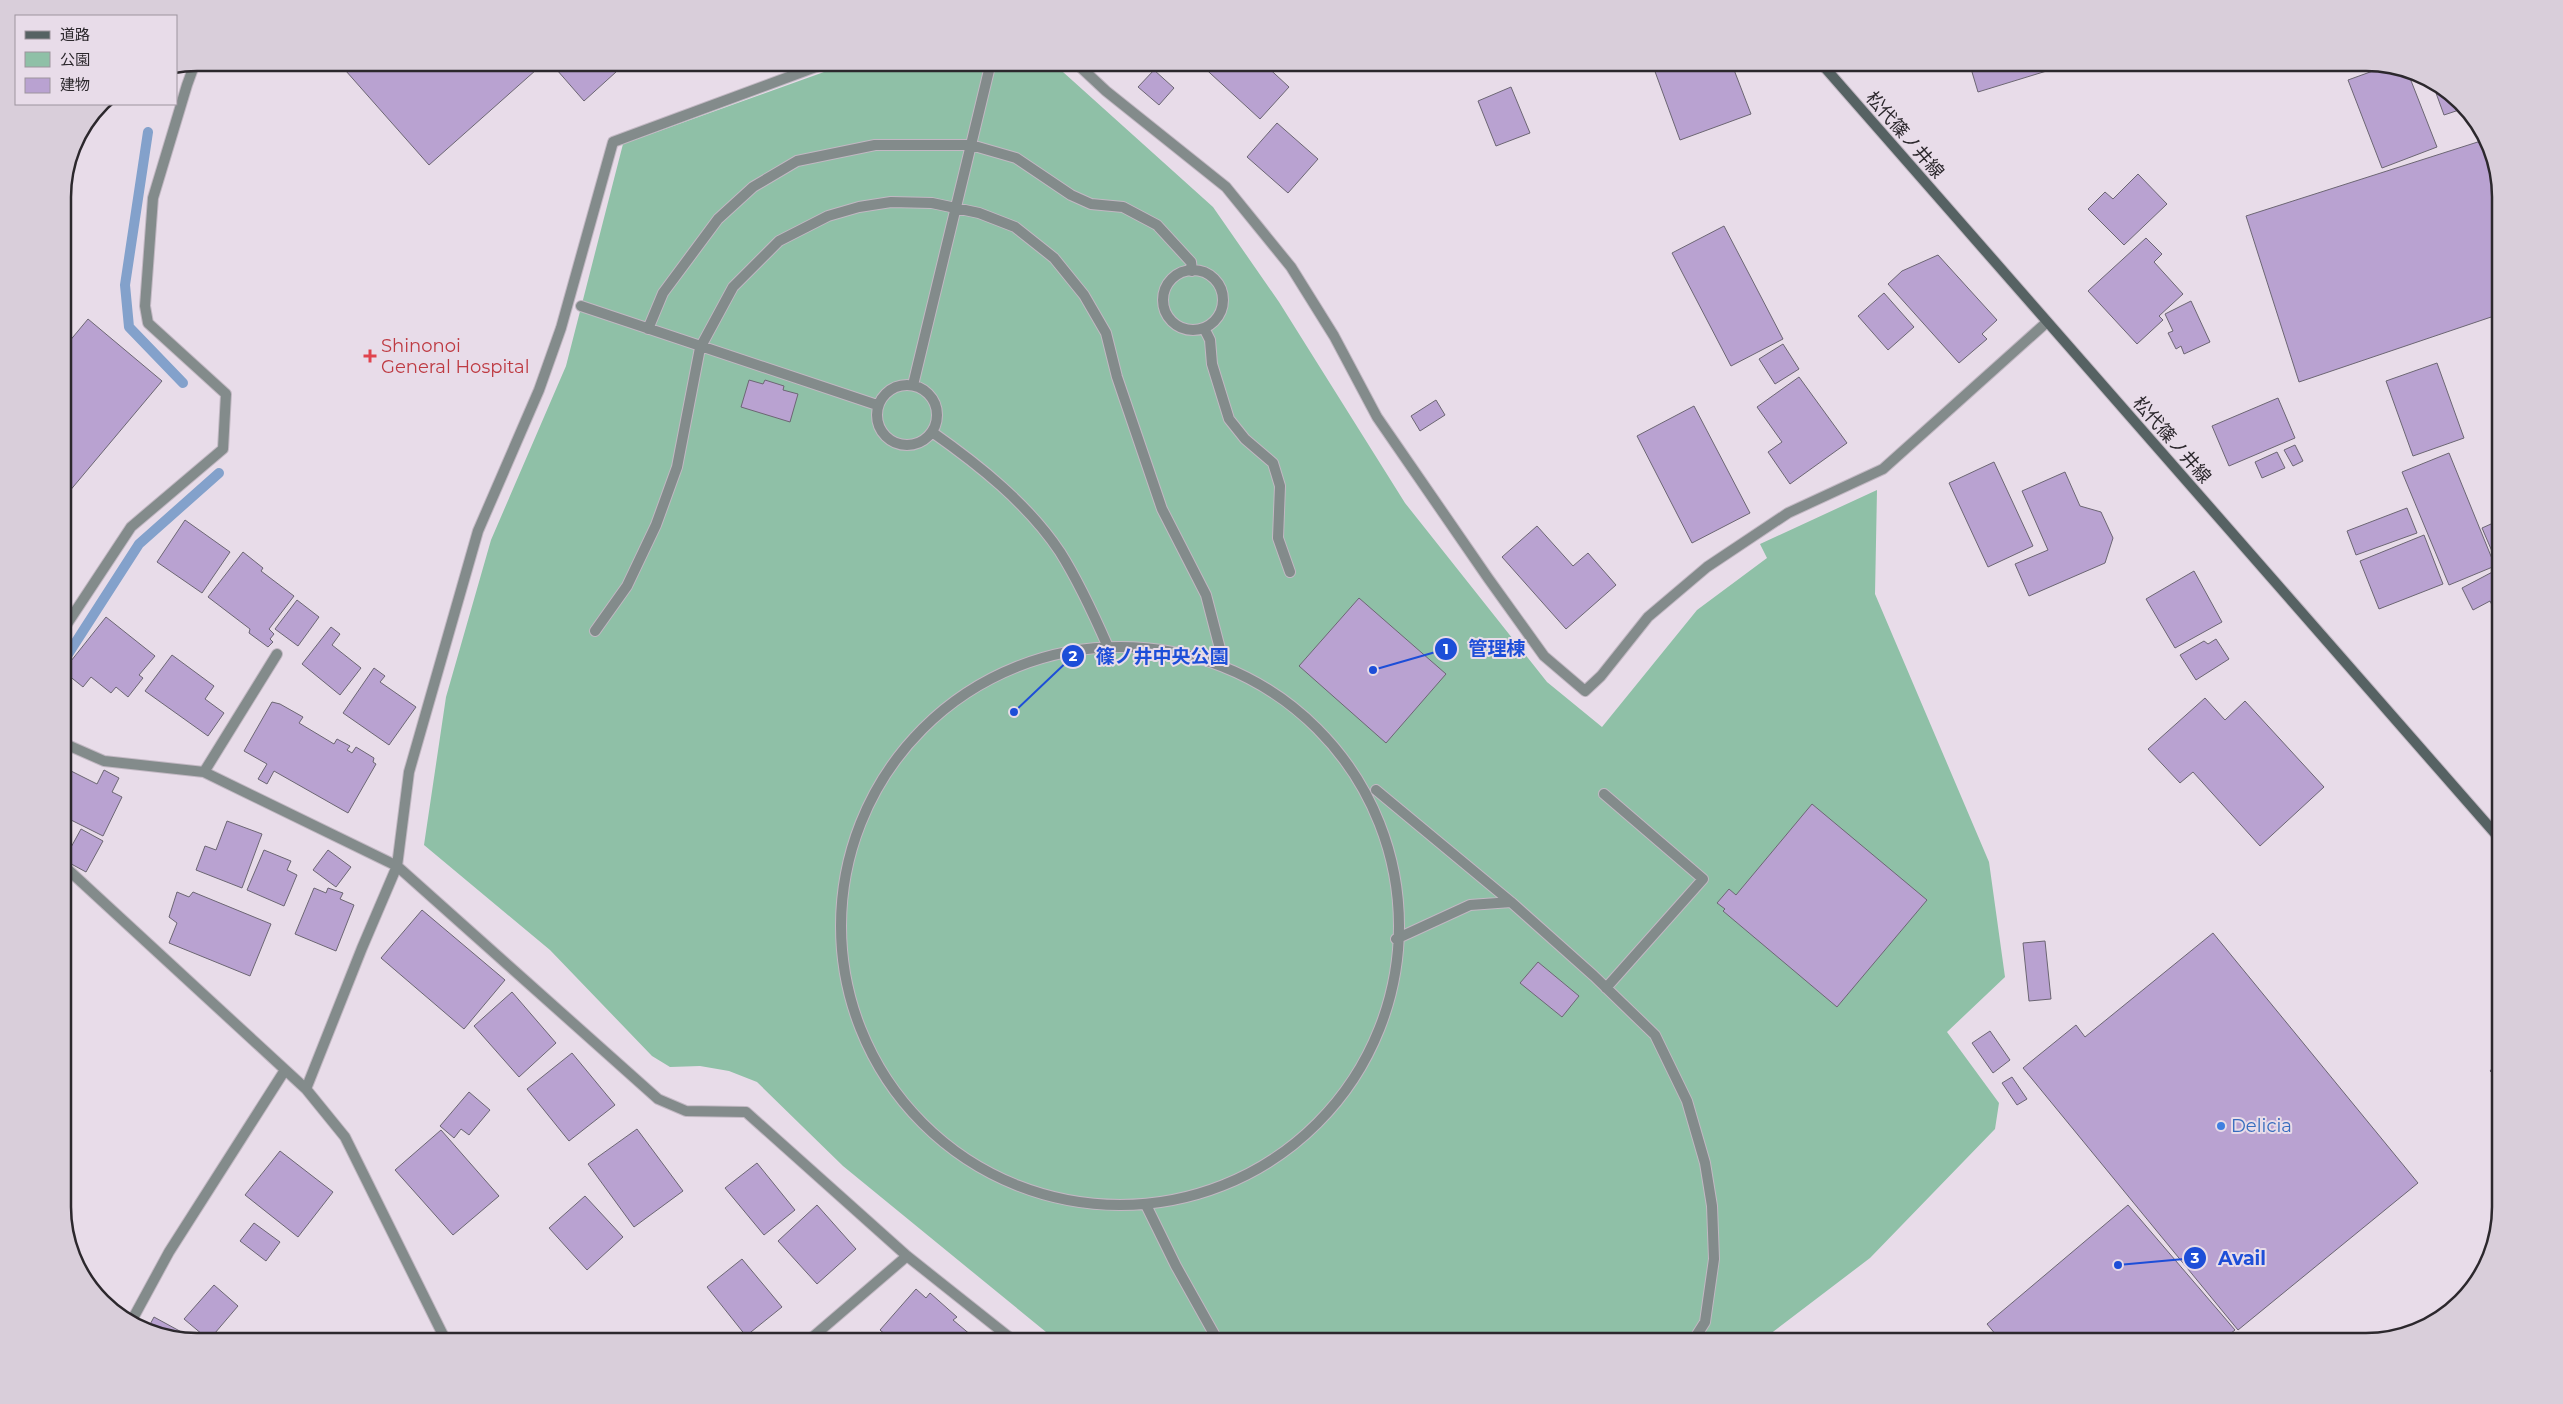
<svg xmlns="http://www.w3.org/2000/svg" width="2563" height="1404" font-family="Montserrat,'Noto Sans JP',sans-serif">
	<style>
		.green { fill: #8fc0a7 }
		.lines { fill: none; stroke-linecap: round; stroke-linejoin: round }
		.stream { stroke: #83a1cb; stroke-width: 10 }
		.building { fill: #b9a2d1; stroke: #6c6673 }
		.pedestrian-casing { stroke: #c2b8c3; stroke-width: 12 }
		.minor-casing { stroke: #c2b8c3; stroke-width: 12 }
		.secondary-casing { stroke: #c2b8c3; stroke-width: 12 }
		.pedestrian { stroke: #838b8b; stroke-width: 10 }
		.minor { stroke: #838b8b; stroke-width: 10 }
		.secondary { stroke: #566263; stroke-width: 10 }
		.health-dot { fill: #e0444e; stroke: #e8dce9; stroke-width: 2 }
		.shop-dot { fill: #3f7fe0; stroke: #e8dce9; stroke-width: 2 }
		.labels { text-anchor: middle; dominant-baseline: central; stroke-width: 4; stroke-linejoin: round; paint-order: stroke }
		.street-label { font-size: 18px; fill: #2c282d; stroke: #e8dce9 }
		.health-label { font-size: 18px; fill: #be3a42; stroke: #e8dce9; text-anchor: start }
		.shop-label { font-size: 18px; fill: #366cbe; stroke: #e8dce9; text-anchor: start }
		.rim { fill: none; stroke: #2c282d; stroke-width: 2.5 }
		.leader { fill: none; stroke: #1d4ed8; stroke-width: 2 }
		.callout-dot { fill: #1d4ed8; stroke: #e8dce9; stroke-width: 2 }
		.mark-label { font-size: 15px; text-anchor: middle; font-weight: bold; fill: #fff }
		.callout-label { font-size: 19px; text-anchor: middle; font-weight: bold; fill: #1d4ed8; stroke: #e8dce9; stroke-width: 4; stroke-linejoin: round; paint-order: stroke }
	</style>
	<rect width="100%" height="100%" fill="#e8dce9"/>
	<!-- green -->
	<path class="green" d="M849,63H1053L1213,207L1279,302L1405,503L1547,682L1602,727L1697,610L1767,558L1760,544L1877,490L1875,594L1989,862L2005,977L1947,1032L1999,1103L1995,1129L1870,1258L1761,1341H1057L843,1166L757,1082L729,1071L700,1066L670,1067L652,1056L550,950L424,845L446,697L491,540L566,366L623,144Z"/>
	<g class="lines">
		<!-- stream -->
		<path class="stream" d="M148,132L125,285L129,327L183,383
			M63,662L139,544L219,473"/>
	</g>
	<!-- building -->
	<path class="building" d="M338,62H545L429,165Z
		M550,62H627L584,101Z
		M1198,62H1262L1289,87L1260,119Z
		M1523,62H1536L1525,67Z
		M1663,62H1731L1751,114L1680,140L1653,66Z
		M1969,62H2076L1978,92Z
		M2384,67L2408,73L2437,147L2382,168L2348,80Z
		M1154,70L1174,88L1159,105L1138,87Z
		M2432,82L2462,109L2444,115Z
		M1511,87L1530,133L1496,146L1478,101Z
		M1277,123L1318,159L1288,193L1247,157Z
		M2484,140L2500,189V314L2299,382L2246,216Z
		M2138,174L2167,204L2124,245L2088,209L2105,192L2113,199Z
		M1724,226L1783,339L1731,366L1672,253Z
		M2146,238L2162,254L2154,262L2183,294L2159,316L2163,320L2137,344L2088,291Z
		M1938,255L1997,320L1982,334L1987,339L1959,363L1888,284L1902,271Z
		M1884,293L1914,327L1888,350L1858,316Z
		M2191,301L2210,342L2184,354L2181,346L2176,349L2168,333L2173,331L2165,314Z
		M88,319L162,381L63,499V349Z
		M1783,344L1799,369L1775,384L1759,359Z
		M2437,363L2464,438L2413,456L2386,381Z
		M1799,377L1847,443L1790,484L1768,452L1782,442L1757,407Z
		M749,380L763,384L765,380L784,386L783,390L798,394L790,422L741,407Z
		M2278,398L2295,438L2229,466L2212,426Z
		M1436,400L1445,415L1420,431L1411,416Z
		M1694,406L1750,513L1692,543L1637,436Z
		M2295,445L2303,461L2293,466L2284,450Z
		M2277,452L2285,468L2262,478L2255,462Z
		M2449,453L2495,566L2449,585L2402,472Z
		M1994,462L2033,546L1988,567L1949,483Z
		M2065,472L2080,506L2101,512L2113,538L2105,563L2029,596L2015,564L2048,550L2022,491Z
		M2407,508L2417,533L2356,555L2347,531Z
		M185,520L230,552L202,593L157,562Z
		M2500,520V562L2497,563L2482,528Z
		M1537,526L1573,566L1588,553L1616,585L1566,629L1502,557Z
		M2424,535L2443,584L2379,609L2360,561Z
		M243,552L263,568L261,571L294,596L269,629L274,634L270,639L273,642L268,647L249,633L250,629L208,597Z
		M2500,568V621L2490,601L2473,610L2462,588Z
		M2194,571L2222,622L2175,648L2146,599Z
		M63,585L69,590L63,597Z
		M1359,598L1446,674L1386,743L1299,666Z
		M297,600L319,617L298,646L275,629Z
		M106,617L155,656L139,675L143,678L128,697L116,687L111,693L91,677L83,687L63,671Z
		M331,627L340,634L332,645L361,668L340,695L302,664Z
		M2216,639L2229,659L2196,680L2180,655L2204,641L2208,644Z
		M172,655L214,686L205,699L224,713L208,736L145,691Z
		M374,668L385,676L380,682L416,707L389,745L343,713Z
		M2205,698L2225,720L2245,701L2324,787L2260,846L2193,772L2180,783L2148,749Z
		M272,702L280,704L303,717L299,723L334,744L337,739L350,746L347,750L352,753L356,747L374,758L373,762L376,764L348,813L274,771L267,784L258,779L267,764L244,751Z
		M63,767L97,784L104,770L119,778L112,792L122,797L103,836L63,816Z
		M1812,804L1927,900L1837,1007L1723,911L1725,909L1717,903L1729,889L1736,895Z
		M227,821L262,834L242,888L196,870L205,846L216,850Z
		M81,829L103,841L86,872L64,860Z
		M264,850L291,861L287,870L297,875L284,906L247,890Z
		M328,850L351,867L336,887L313,870Z
		M314,888L326,893L328,888L343,893L340,899L354,905L336,951L295,934Z
		M177,892L189,897L193,892L271,924L250,976L169,943L177,923L169,917Z
		M422,910L505,980L464,1029L381,958Z
		M2213,933L2418,1183L2238,1330L2023,1068L2076,1025L2085,1037Z
		M2045,941L2051,999L2029,1001L2023,943Z
		M1538,962L1579,996L1562,1017L1520,983Z
		M512,992L556,1043L519,1077L474,1026Z
		M1990,1031L2010,1060L1993,1073L1972,1043Z
		M572,1053L615,1105L569,1141L527,1089Z
		M2500,1059V1081L2490,1071Z
		M2012,1077L2027,1099L2017,1105L2002,1083Z
		M469,1092L490,1110L469,1135L461,1129L454,1138L440,1126Z
		M637,1129L683,1191L634,1227L588,1164Z
		M441,1130L499,1196L453,1235L395,1170Z
		M280,1151L333,1192L298,1237L245,1195Z
		M757,1163L795,1210L764,1235L725,1188Z
		M585,1196L623,1237L587,1270L549,1228Z
		M817,1205L856,1249L817,1284L778,1241Z
		M2128,1205L2235,1330L2221,1341H2001L1987,1324Z
		M254,1223L280,1242L266,1261L240,1241Z
		M742,1259L782,1307L746,1336L707,1287Z
		M214,1285L238,1306L209,1340L184,1319Z
		M916,1289L926,1298L930,1293L957,1317L953,1320L978,1341H893L880,1330Z
		M154,1317L198,1341L147,1330Z"/>
	<g class="lines">
		<defs>
			<path id="pedestrian" d="M1163 300a30 30 0 1 1 60 0a30 30 0 1 1-60 0Z
				M581,306L877,405
				M1204,328L1210,340L1212,364L1229,419L1245,439L1273,463L1280,486L1278,538L1290,572
				M648,329L663,293L718,219L753,187L797,161L875,145H971L1016,158L1071,195L1091,204L1123,207L1157,225L1191,262L1192,271
				M913,385L991,62
				M877 415a30 30 0 1 1 60 0a30 30 0 1 1-60 0Z
				M932,432C979,465 1028,504 1060,552C1079,582 1094,615 1108,647
				M595,631L627,586L656,525L677,467L700,348L733,287L779,241L828,216L859,207L891,202L932,203L979,213L1015,227L1054,258L1084,295L1106,333L1117,377L1162,509L1206,595L1224,664
				M841 926a279 279 0 1 1 558 0a279 279 0 1 1-558 0Z
				M1376,790L1511,902
				M1604,794L1703,879L1606,988
				M1396,939L1470,905L1511,902L1594,976L1655,1035L1687,1101L1705,1163L1712,1206L1714,1259L1705,1322L1693,1341
				M1146,1205L1176,1266L1218,1341"/>
			<path id="minor" d="M1075,62L1106,91L1226,187L1291,267L1334,336L1377,417L1488,578L1544,656L1585,691L1601,676L1648,617L1707,567L1788,513L1883,469L2047,322
				M63,630L131,527L223,449L226,394L148,323L145,306L153,198L187,85L195,63
				M63,743L104,761L204,772L397,866L658,1099L686,1111L746,1112L907,1256L1014,1341
				M204,772L277,654
				M63,865L306,1089L345,1137L446,1341
				M306,1089L362,948L397,866L409,772L478,531L539,390L561,328L613,142L829,62
				M131,1322L169,1252L285,1070
				M808,1341L907,1256"/>
			<path id="secondary" d="M1820,62L2500,839"/>
		</defs>
		<!-- pedestrian casing -->
		<use href="#pedestrian" class="pedestrian-casing"/>
		<!-- minor casing -->
		<use href="#minor" class="minor-casing"/>
		<!-- secondary casing -->
		<use href="#secondary" class="secondary-casing"/>
		<!-- pedestrian -->
		<use href="#pedestrian" class="pedestrian"/>
		<!-- minor -->
		<use href="#minor" class="minor"/>
		<!-- secondary -->
		<use href="#secondary" class="secondary"/>
	</g>
	<!-- markers -->
	<path class="health-dot" d="M367.5 348.5h5v5h5v5h-5v5h-5v-5h-5v-5h5z"/>
	<circle class="shop-dot" cx="2221" cy="1126" r="5"/>
	<g class="labels">
		<!-- street labels -->
		<g class="street-label">
			<text transform="translate(1905 135) rotate(49)">松代篠ノ井線</text>
			<text transform="translate(2172 440) rotate(49)">松代篠ノ井線</text>
		</g>
		<!-- health labels -->
		<g class="health-label">
			<text x="381" y="346">Shinonoi<tspan x="381" dy="21">General Hospital</tspan></text>
		</g>
		<!-- shop labels -->
		<g class="shop-label">
			<text x="2231" y="1126">Delicia</text>
		</g>
	</g>
	<!-- crop -->
	<path d="M0 0H2563V1404H0ZM197 71H2366A126 126 0 0 1 2492 197V1207A126 126 0 0 1 2366 1333H197A126 126 0 0 1 71 1207V197A126 126 0 0 1 197 71Z" fill="#d9ceda" fill-rule="evenodd"/>
	<path class="rim" d="M197 71H2366A126 126 0 0 1 2492 197V1207A126 126 0 0 1 2366 1333H197A126 126 0 0 1 71 1207V197A126 126 0 0 1 197 71Z"/>
	<!-- callouts -->
	<path class="leader" d="M1373 670L1446 649M1014 712L1073 656M2118 1265L2195 1258"/>
	<g class="callout-dot">
		<circle cx="1373" cy="670" r="5"/>
		<circle cx="1014" cy="712" r="5"/>
		<circle cx="2118" cy="1265" r="5"/>
		<circle cx="1446" cy="649" r="12"/>
		<circle cx="1073" cy="656" r="12"/>
		<circle cx="2195" cy="1258" r="12"/>
	</g>
	<g class="mark-label">
		<text x="1446" y="654">1</text>
		<text x="1073" y="661">2</text>
		<text x="2195" y="1263">3</text>
	</g>
	<g class="callout-label">
		<text x="1497" y="655">管理棟</text>
		<text x="1162" y="663">篠ノ井中央公園</text>
		<text x="2242" y="1265">Avail</text>
	</g>
	<!-- legend -->
	<rect x="15" y="15" width="162" height="90" fill="#e8dce9" stroke="#9d949e"/>
	<rect x="25" y="31" width="25" height="8" fill="#566263" stroke="#9d949e"/>
	<text x="60" y="40" font-size="15" fill="#2c282d">道路</text>
	<rect x="25" y="52" width="25" height="15" fill="#8fc0a7" stroke="#9d949e"/>
	<text x="60" y="65" font-size="15" fill="#2c282d">公園</text>
	<rect x="25" y="78" width="25" height="15" fill="#b9a2d1" stroke="#9d949e"/>
	<text x="60" y="90" font-size="15" fill="#2c282d">建物</text>
</svg>
